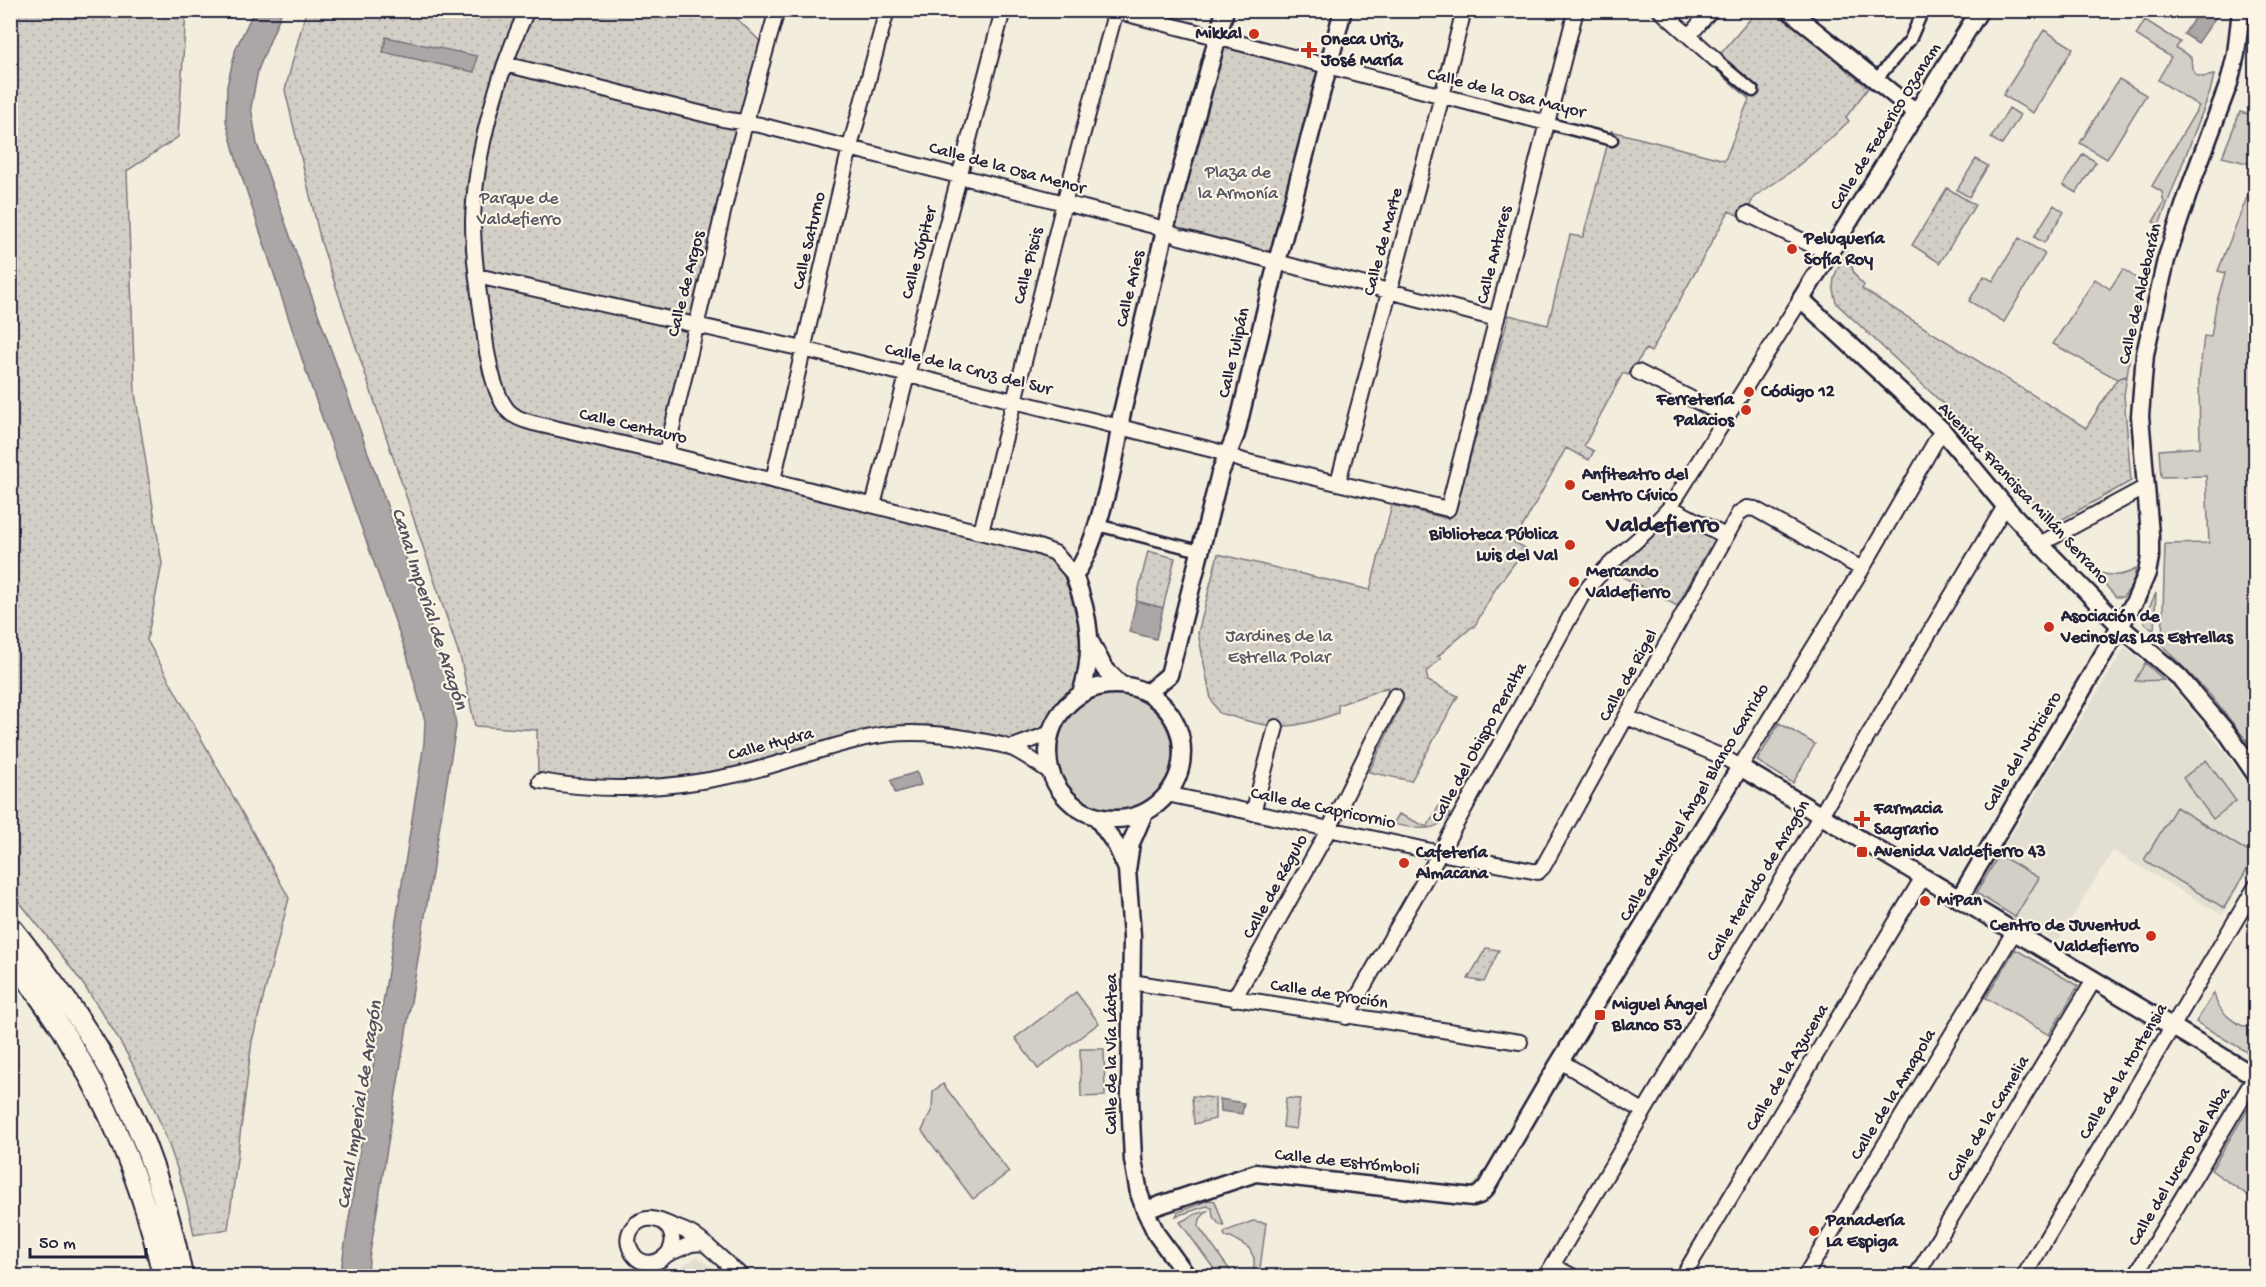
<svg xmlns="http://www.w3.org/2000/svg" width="2266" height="1287" font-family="'Gochi Hand',sans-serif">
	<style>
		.built { fill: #e3ded2 }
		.green { fill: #d4cfc6; stroke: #7b7880; stroke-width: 1.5 }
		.park { fill: url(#park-dots); stroke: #7b7880; stroke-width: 1.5 }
		.water { fill: #aca7a6; stroke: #75727b; stroke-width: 1.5 }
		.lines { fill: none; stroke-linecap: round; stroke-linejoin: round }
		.pedestrian-casing { stroke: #22223b; stroke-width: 15 }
		.minor-casing { stroke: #22223b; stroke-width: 18 }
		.tertiary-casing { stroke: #22223b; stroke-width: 21 }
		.secondary-casing { stroke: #22223b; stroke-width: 24 }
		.pedestrian { stroke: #fcf5e5; stroke-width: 10 }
		.minor { stroke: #fcf5e5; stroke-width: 14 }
		.tertiary { stroke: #fcf5e5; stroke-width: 16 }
		.secondary { stroke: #fcf5e5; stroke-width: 20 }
		.poi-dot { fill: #c8321e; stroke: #fcf5e5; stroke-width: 2 }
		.labels { text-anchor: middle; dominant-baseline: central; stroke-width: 4.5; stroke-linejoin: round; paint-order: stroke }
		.poi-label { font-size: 18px; font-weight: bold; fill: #22223b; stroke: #fcf5e5; text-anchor: start }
		.street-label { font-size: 18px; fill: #22223b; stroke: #fcf5e5 }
		.park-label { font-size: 18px; fill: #575665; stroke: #fcf5e5 }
		.water-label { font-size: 20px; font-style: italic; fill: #525160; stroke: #fcf5e5 }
		.district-label { font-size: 24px; font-weight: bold; fill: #22223b; stroke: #fcf5e5 }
	</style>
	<defs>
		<pattern id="park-dots" width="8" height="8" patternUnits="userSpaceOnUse" patternTransform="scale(1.5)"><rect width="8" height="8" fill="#d4cfc6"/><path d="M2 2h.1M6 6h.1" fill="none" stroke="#b6b1ab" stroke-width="1.8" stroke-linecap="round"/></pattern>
	</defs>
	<rect width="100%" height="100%" fill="#f3edde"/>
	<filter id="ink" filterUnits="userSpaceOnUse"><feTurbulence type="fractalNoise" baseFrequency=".0167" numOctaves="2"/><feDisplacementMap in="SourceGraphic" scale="12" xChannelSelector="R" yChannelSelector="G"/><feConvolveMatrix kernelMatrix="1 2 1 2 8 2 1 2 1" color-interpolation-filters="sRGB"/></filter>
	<g filter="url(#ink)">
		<!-- built -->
		<path class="built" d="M2125,647L2164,680L2184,701L2225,752L2255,795V860L2222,915L2113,851L2057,942L1976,893Z
			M697,1256L723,1276H669Z"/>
		<!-- green -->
		<path class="green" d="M2145,20L2180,42L2176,48L2191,57L2192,68L2196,75L2203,77L2214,75L2210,92L2159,225L2153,222L2164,203L2162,192L2152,186L2199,106L2158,80L2171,57L2136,35Z
			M2044,30L2073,48L2033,113L2003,95Z
			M2119,79L2146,95L2107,159L2080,143Z
			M2009,108L2020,115L2002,145L1991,138Z
			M2240,112L2255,116V165L2222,157Z
			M2083,154L2096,162L2076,193L2063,185Z
			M1976,159L1988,166L1969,197L1957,190Z
			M2255,177V751L2210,695L2162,645L2165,544L2209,543L2206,476L2161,477L2159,450L2200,447L2199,379L2204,336L2211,337L2216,305L2225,273L2218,271Z
			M2054,205L2064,212L2044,243L2034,237Z
			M2019,238L2045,254L2004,322L1969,301L1984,276L1993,281Z
			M2123,269L2140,281L2127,376L2117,379L2053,344L2095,279L2110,289Z
			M2136,569L2132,586L2123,597H2116L2093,571C2110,576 2120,578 2136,569Z
			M2156,593L2154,631L2144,623V618Z
			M2145,663L2164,680L2135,681Z
			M1054 753a59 59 0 1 1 118 0a59 59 0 1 1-118 0Z
			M1779,723L1815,744L1793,783L1757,761Z
			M2206,760L2236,801L2213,819L2183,778Z
			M1439,806L1450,813C1438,835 1413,828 1393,824L1399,814L1427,827Z
			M2176,807L2255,856L2224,908L2144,860Z
			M1999,855L2039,878L2015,917L1976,893Z
			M2015,949L2078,986L2049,1035L1986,998Z
			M1076,992L1099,1023L1038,1069L1015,1038Z
			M2214,993C2217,1012 2237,1027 2255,1029V1057L2196,1022Z
			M1080,1049H1104L1105,1096L1081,1097Z
			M943,1084L1009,1172L973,1199L922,1131L932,1109L933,1091Z
			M2255,1097V1200L2211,1170Z
			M1286,1098L1300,1099L1296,1129L1283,1127Z
			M1209,1200L1215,1201L1224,1226L1220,1225L1213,1217L1212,1208L1207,1206L1176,1216L1178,1212Z
			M1207,1211L1200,1219L1199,1227L1234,1276H1219L1180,1222L1196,1214Z
			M1253,1221L1266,1223L1259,1276H1254V1258L1249,1248L1231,1237H1226L1224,1234L1226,1231Z"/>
		<!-- park -->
		<path class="park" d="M21,11H186L178,137L127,171L135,393L162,564L147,640L289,898L252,1041L228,1229L194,1235C178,1149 139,1065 89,993C65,957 37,925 11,891L10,36Z
			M306,11H729L767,48L658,460L1049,557L1070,580L1086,658L1079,686L1062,698L1038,733L1023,740L1004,739L928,725L884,727L733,768L686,777L634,782L585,780L538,774L537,730L475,726L461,660L321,242L285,90Z
			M1757,11H1778L1868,88L1846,117L1849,121L1829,140L1789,173L1754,197L1744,218L1729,211L1651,352L1646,349L1628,375L1623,373L1584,446L1594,451L1589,460L1566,448L1514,542L1525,548L1522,553L1496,588L1474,627H1472L1438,656L1441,658L1426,672L1428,681L1458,696L1411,781L1369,772L1404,699L1387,691L1388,687L1338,705V713C1321,719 1301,726 1283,726C1262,727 1239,718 1219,713L1211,699L1198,633L1218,554L1370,590L1392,505L1448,519L1456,510L1509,315L1548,325L1570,235L1583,237L1611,131L1725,160L1749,99L1711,65Z
			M1218,38L1328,67L1277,262L1165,230Z
			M1947,188L1975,205L1940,263L1912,245Z
			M1847,252L1851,255C1850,267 1854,277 1864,285L1862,289L2086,428L2117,379L2127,376L2124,395L2131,481L2054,524L1957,417L1837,304C1828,283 1836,270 1847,252Z
			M1674,516L1716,538L1714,548H1709L1677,606L1612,571L1668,518Z
			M1148,551L1175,558L1163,608L1136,601Z
			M1486,948L1499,950L1484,982L1468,979Z
			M1192,1096L1215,1098V1119L1194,1124Z"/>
		<!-- water -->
		<path class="water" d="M254,11H282L258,70L251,107L257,144L434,636L452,696L456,726L369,1259L368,1276H340L424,743L425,721L407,655L313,392L237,162L226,121L227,86L236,48Z
			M2199,11H2213L2218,14L2198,43L2184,34Z
			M386,37L477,56L474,72L383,52Z
			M1136,601L1163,608L1156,639L1129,632Z
			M917,772L921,785L895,793L891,780Z
			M1220,1099L1244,1103L1242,1114L1221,1111Z"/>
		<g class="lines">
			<defs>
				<path id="pedestrian" d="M1716,60L1753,91
					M1880,75L1910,40L1923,10
					M1547,123L1612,140
					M1097,525L1200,551"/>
				<path id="minor" d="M527,10C498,73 475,152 473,221C473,257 479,294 484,330C486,351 493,391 506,408C512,417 523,420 533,423L666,454L1036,546L1055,553L1074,575
					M1112,10L1547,123
					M1660,10L1716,60
					M1689,36L1711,10
					M505,64L723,119L760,125L1154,226L1180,237L1497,319
					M1747,214L1830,254
					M477,276L803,349L1213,450L1244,461L1448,509L1576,10
					M1638,372L1726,416
					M666,454L738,149L777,10
					M773,480L850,147L887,10
					M1338,482L1442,96L1464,10
					M873,505L1003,10
					M1670,507L1725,536
					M981,532L1064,203L1116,10
					M2040,544L2146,487
					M1627,717L1725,758L1740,767L1862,569L1942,430
					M1010,748L1051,733
					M540,781C608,793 668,789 735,775C781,765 825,746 871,737C904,730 939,733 971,739C984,742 999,743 1011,748C1025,754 1038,764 1050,772
					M1167,794L1440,853L1538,872L1543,867L1739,513L1747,508L1755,509L1862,569
					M1253,813L1276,727
					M1131,982L1520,1042
					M1234,999L1329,829L1395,696
					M1346,1017L1440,853L1581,597C1605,563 1643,539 1670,507L1801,299
					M1560,1061L1643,1111
					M663,1222C693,1250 643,1282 630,1248C627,1241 628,1233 633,1227C646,1212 661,1221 675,1227C683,1230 690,1232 696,1237C713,1249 726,1264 742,1276
					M668,1254L691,1244L704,1243
					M1553,1266L1572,1276
					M1546,1276L2005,506
					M1683,1276L1923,877
					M1805,1276L2014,932
					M1916,1276L2094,980
					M2024,1276L2256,886
					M2135,1276L2256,1075"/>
				<path id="tertiary" d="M1789,10L1908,106L1919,111
					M1980,10L1801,299L1942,430L2005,506L2040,544L2120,626L2179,677L2228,734L2256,775
					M1091,643L1104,668L1121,685
					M1048 752a67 67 0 1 1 134 0a67 67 0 1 1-134 0Z
					M1147,693L1169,675L1220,473L1236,434L1277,262L1343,10
					M1081,694C1095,651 1090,617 1074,575C1096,551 1118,451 1121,417L1165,230L1225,10
					M1144,813L1131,843L1127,870L1132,936L1130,1097L1133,1160L1139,1193L1145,1210L1157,1235L1187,1276
					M1097,818L1116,845L1127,869
					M1959,899L2136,599L2147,573L2150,557V535L2140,416L2145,354L2166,260L2192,182L2229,83L2236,54L2241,10
					M1145,1210L1256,1173L1473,1197L1479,1195L1486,1188L1556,1068L1740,767L2256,1077"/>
				<path id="secondary" d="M10,926C48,974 85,1023 114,1077C147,1139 169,1208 182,1276
					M10,957C87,1055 137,1155 163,1276"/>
			</defs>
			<!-- pedestrian casing -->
			<use href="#pedestrian" class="pedestrian-casing"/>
			<!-- minor casing -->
			<use href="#minor" class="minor-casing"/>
			<!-- tertiary casing -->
			<use href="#tertiary" class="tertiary-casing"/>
			<!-- secondary casing -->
			<use href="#secondary" class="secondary-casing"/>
			<!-- pedestrian -->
			<use href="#pedestrian" class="pedestrian"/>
			<!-- minor -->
			<use href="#minor" class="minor"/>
			<!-- tertiary -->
			<use href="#tertiary" class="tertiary"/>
			<!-- secondary -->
			<use href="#secondary" class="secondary"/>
		</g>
	</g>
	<!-- markers -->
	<g class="poi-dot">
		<circle cx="1254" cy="34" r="6"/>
		<path d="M1306 41h6v6h6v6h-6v6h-6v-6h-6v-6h6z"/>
		<circle cx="1792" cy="249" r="6"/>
		<circle cx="1749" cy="392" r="6"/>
		<circle cx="1746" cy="410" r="6"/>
		<circle cx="1570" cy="485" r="6"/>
		<circle cx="1570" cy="545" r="6"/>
		<circle cx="1574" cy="582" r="6"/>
		<circle cx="2049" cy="627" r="6"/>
		<path d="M1859 810h6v6h6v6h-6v6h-6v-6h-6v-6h6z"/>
		<rect x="1856" y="846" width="12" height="12" rx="3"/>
		<circle cx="1404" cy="863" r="6"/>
		<circle cx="1925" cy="901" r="6"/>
		<circle cx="2151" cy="936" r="6"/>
		<rect x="1594" y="1009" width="12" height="12" rx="3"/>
		<circle cx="1814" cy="1231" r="6"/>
	</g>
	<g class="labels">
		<!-- poi labels -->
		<g class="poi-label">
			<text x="1242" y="34" text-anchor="end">Mikkal</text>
			<text x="1321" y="40">Oneca Uriz,<tspan x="1321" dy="21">José María</tspan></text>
			<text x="1804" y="239">Peluquería<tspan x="1804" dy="21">Sofía Roy</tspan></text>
			<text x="1761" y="392">Código 12</text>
			<text x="1734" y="400" text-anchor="end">Ferretería<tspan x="1734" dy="21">Palacios</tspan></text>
			<text x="1582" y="475">Anfiteatro del<tspan x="1582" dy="21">Centro Cívico</tspan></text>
			<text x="1558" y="535" text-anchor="end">Biblioteca Pública<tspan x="1558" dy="21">Luis del Val</tspan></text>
			<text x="1586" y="572">Mercando<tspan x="1586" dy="21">Valdefierro</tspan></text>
			<text x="2061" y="617">Asociación de<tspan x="2061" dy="21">Vecinos/as Las Estrellas</tspan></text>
			<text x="1874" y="809">Farmacia<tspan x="1874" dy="21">Sagrario</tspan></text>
			<text x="1874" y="852">Avenida Valdefierro 43</text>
			<text x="1416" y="853">Cafetería<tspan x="1416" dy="21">Almacana</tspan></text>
			<text x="1937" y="901">MiPan</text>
			<text x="2139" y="926" text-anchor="end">Centro de Juventud<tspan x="2139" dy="21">Valdefierro</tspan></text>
			<text x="1612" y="1005">Miguel Ángel<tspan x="1612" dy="21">Blanco 53</tspan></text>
			<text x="1826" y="1221">Panadería<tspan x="1826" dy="21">La Espiga</tspan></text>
		</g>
		<!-- street labels -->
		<g class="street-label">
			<text transform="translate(1506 94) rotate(14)">Calle de la Osa Mayor</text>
			<text transform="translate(1886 127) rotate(-58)">Calle de Federico Ozanam</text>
			<text transform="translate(1007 169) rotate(15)">Calle de la Osa Menor</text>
			<text transform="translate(810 241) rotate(-77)">Calle Saturno</text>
			<text transform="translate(1384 242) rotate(-75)">Calle de Marte</text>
			<text transform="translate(920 253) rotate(-75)">Calle Júpiter</text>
			<text transform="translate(1495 255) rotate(-76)">Calle Antares</text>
			<text transform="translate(1029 266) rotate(-76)">Calle Piscis</text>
			<text transform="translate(687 284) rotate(-76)">Calle de Argos</text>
			<text transform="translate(1131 289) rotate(-77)">Calle Aries</text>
			<text transform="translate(2141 294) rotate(-77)">Calle de Aldebarán</text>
			<text transform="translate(1235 353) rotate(-77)">Calle Tulipán</text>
			<text transform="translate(968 370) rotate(14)">Calle de la Cruz del Sur</text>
			<text transform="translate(633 427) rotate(13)">Calle Centauro</text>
			<text transform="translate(2023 494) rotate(47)">Avenida Francisca Millán Serrano</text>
			<text transform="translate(1629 676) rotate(-61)">Calle de Rigel</text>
			<text transform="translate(1480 743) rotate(-61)">Calle del Obispo Peralta</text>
			<text transform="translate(771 745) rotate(-15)">Calle Hydra</text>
			<text transform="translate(2023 752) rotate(-59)">Calle del Noticiero</text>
			<text transform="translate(1695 803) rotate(-59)">Calle de Miguel Ángel Blanco Garrido</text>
			<text transform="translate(1323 809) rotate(12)">Calle de Capricornio</text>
			<text transform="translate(1759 881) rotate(-59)">Calle Heraldo de Aragón</text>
			<text transform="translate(1276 887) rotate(-61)">Calle de Régulo</text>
			<text transform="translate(1329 995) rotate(9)">Calle de Proción</text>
			<text transform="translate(1112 1054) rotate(-90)">Calle de la Vía Láctea</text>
			<text transform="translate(1788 1068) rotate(-59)">Calle de la Azucena</text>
			<text transform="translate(2124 1072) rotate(-59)">Calle de la Hortensia</text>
			<text transform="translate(1894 1095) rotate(-59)">Calle de la Amapola</text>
			<text transform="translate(1989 1119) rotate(-59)">Calle de la Camelia</text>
			<text transform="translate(1347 1163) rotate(6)">Calle de Estrómboli</text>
			<text transform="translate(2180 1167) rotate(-59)">Calle del Lucero del Alba</text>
		</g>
		<!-- park labels -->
		<g class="park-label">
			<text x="1238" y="173">Plaza de<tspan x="1238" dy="21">la Armonía</tspan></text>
			<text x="519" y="199">Parque de<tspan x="519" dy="21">Valdefierro</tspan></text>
			<text x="1279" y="637">Jardines de la<tspan x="1279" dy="21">Estrella Polar</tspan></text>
		</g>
		<!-- water labels -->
		<g class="water-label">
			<text transform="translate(428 609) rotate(72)">Canal Imperial de Aragón</text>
			<text transform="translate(361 1105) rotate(-81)">Canal Imperial de Aragón</text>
		</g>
		<!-- district labels -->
		<g class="district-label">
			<text x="1663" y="526">Valdefierro</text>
		</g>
	</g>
	<!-- margin -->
	<rect width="2266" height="1287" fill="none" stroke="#fcf5e5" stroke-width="36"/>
	<rect x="18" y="18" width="2230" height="1251" fill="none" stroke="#22223b" stroke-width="2" filter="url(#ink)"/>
	<!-- scale -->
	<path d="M30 1248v9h116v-9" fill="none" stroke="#22223b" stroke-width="3"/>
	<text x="39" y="1248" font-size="18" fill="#22223b" stroke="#fcf5e5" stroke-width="4.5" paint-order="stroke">50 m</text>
</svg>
